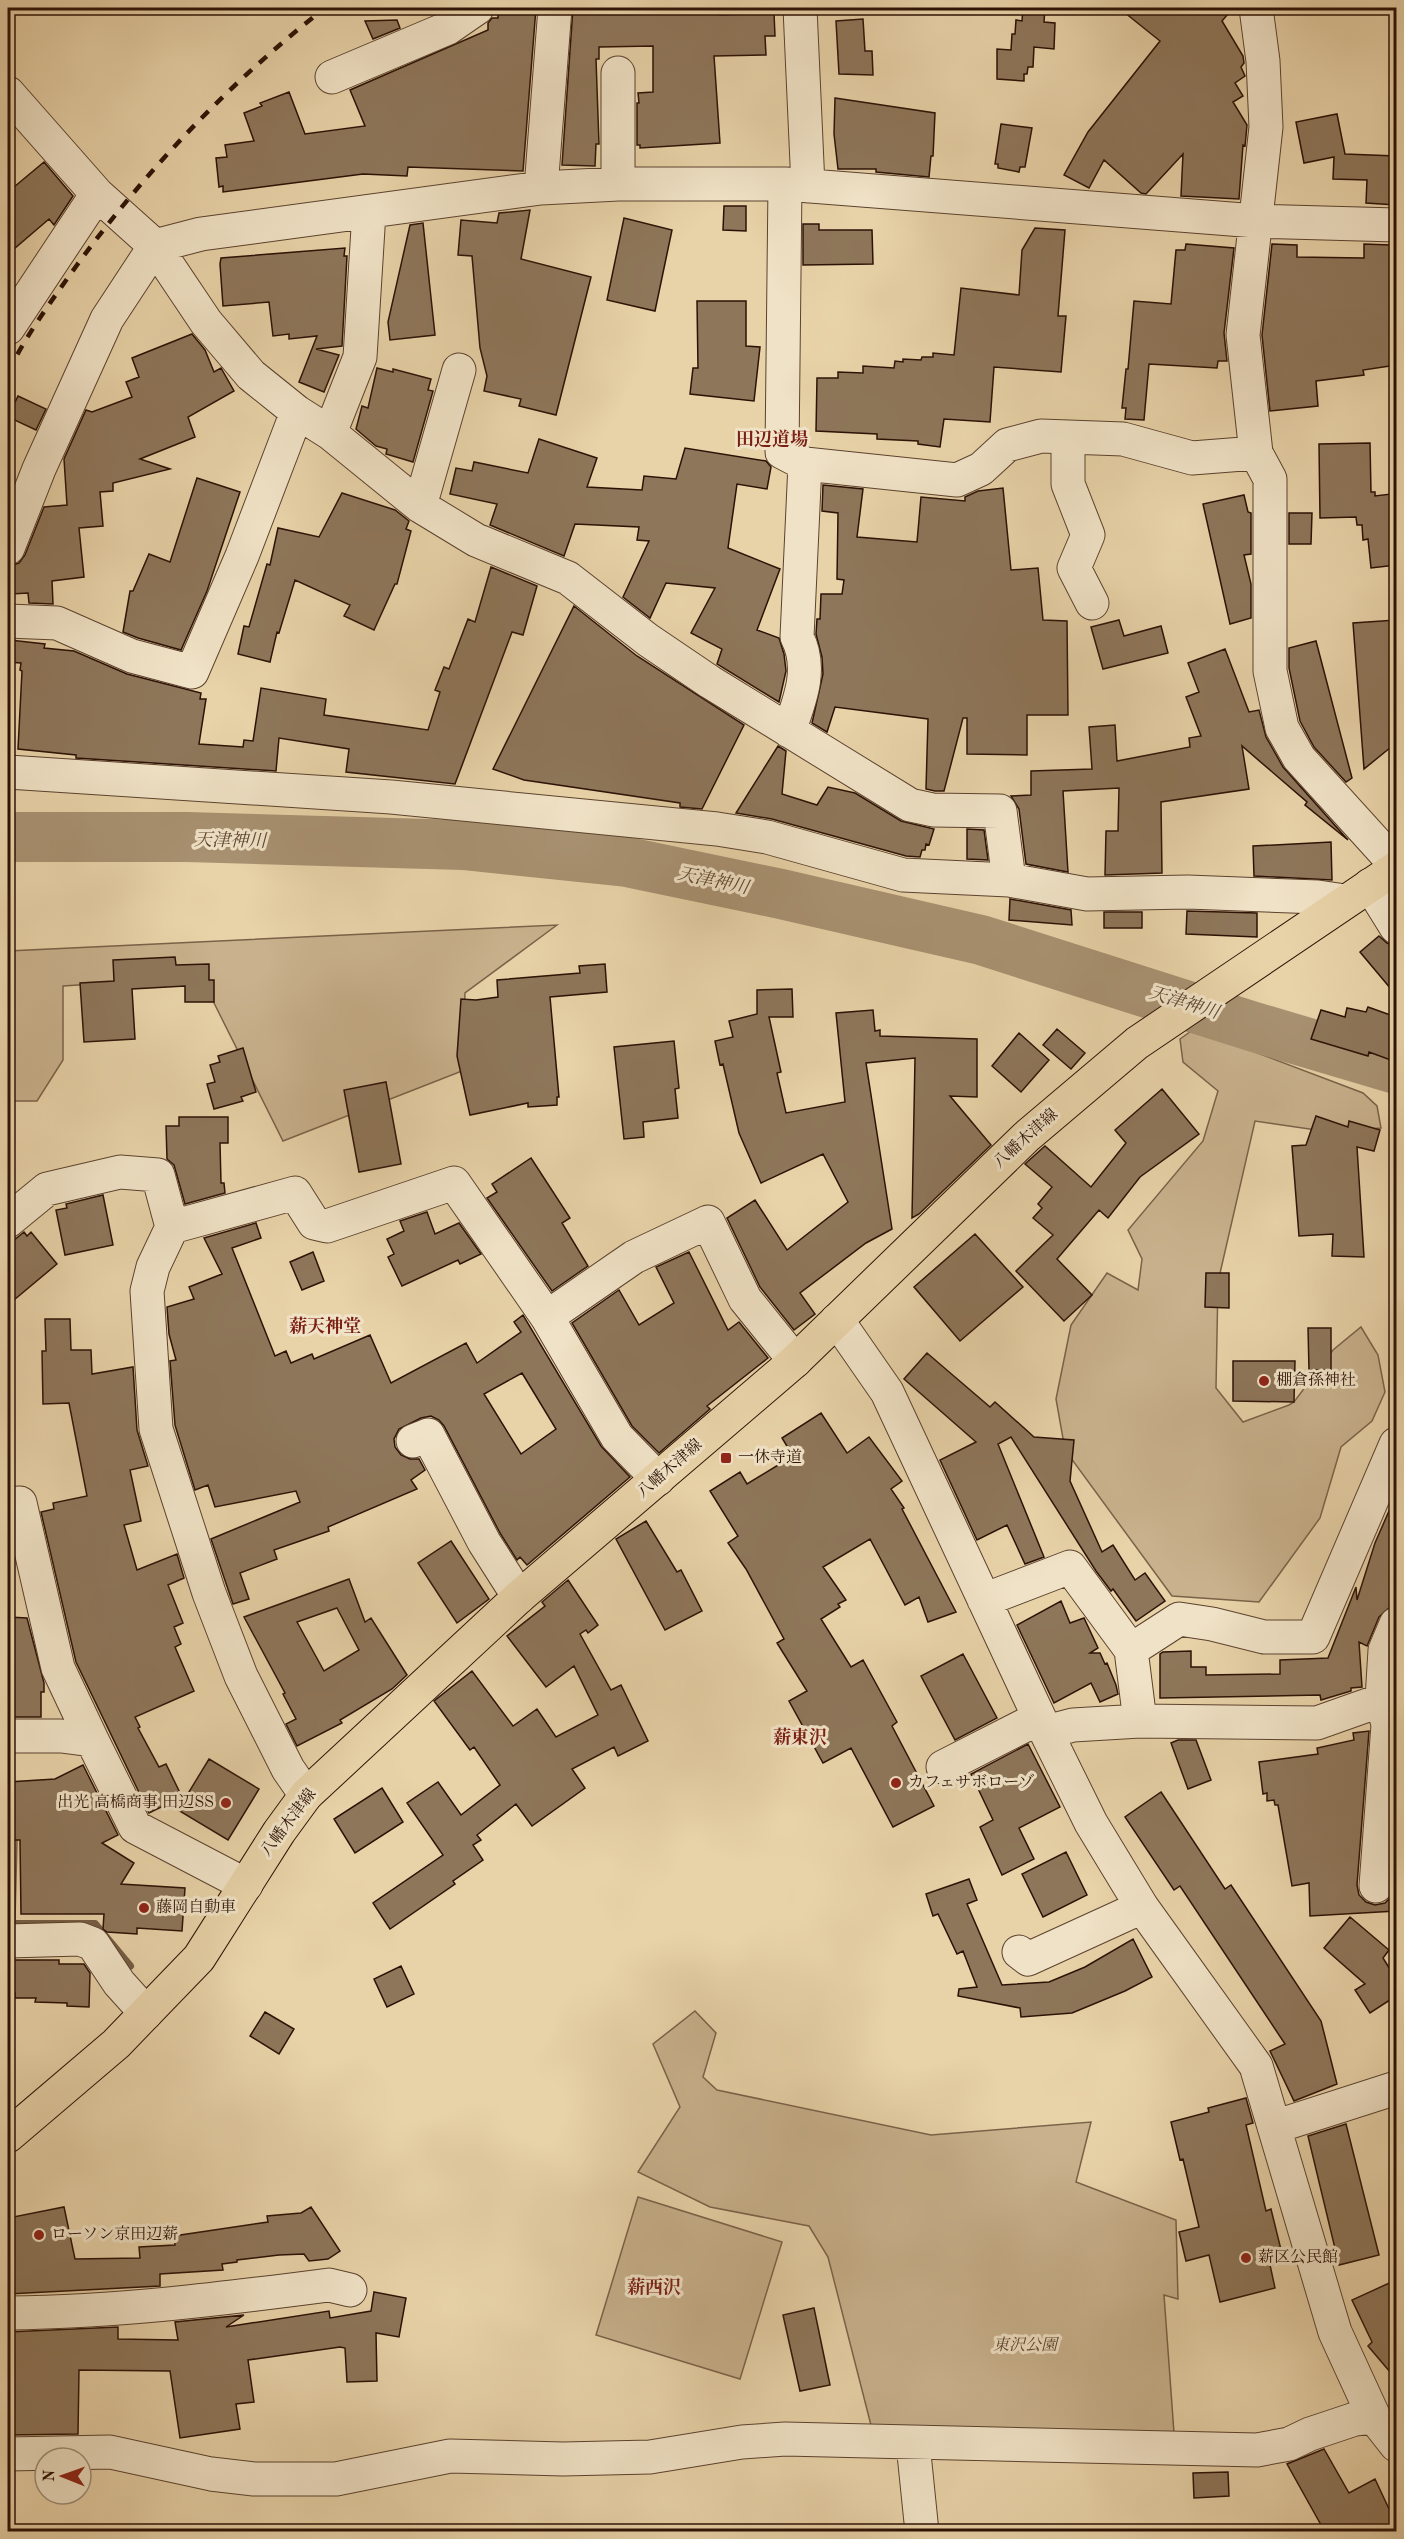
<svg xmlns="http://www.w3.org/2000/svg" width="1404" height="2539" font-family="'Old Standard TT','Noto Serif JP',serif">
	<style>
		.green { fill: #c8b18c; stroke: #7a6249; stroke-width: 1.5 }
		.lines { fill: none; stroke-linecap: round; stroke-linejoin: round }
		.stream { stroke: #765e46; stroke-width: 8 }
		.river { stroke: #a89171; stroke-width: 50 }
		.building { fill: #8e765a; stroke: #2c1206; stroke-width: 1.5; fill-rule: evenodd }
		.minor-casing { stroke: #5b422e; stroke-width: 35 }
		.primary-casing { stroke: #2c1206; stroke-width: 35 }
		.minor { stroke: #f0e2c6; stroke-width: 33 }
		.primary { stroke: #e8d2a8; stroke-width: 33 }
		.rail { stroke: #2c1206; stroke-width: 4.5; stroke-dasharray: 10 10; stroke-linecap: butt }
		.poi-dot { fill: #8f2418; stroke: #f0e2c6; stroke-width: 2 }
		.labels { text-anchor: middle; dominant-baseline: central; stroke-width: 6; stroke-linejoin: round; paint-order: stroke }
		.street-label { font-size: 16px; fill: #2c1206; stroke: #f0e2c6 }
		.poi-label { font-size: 16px; fill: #2c1206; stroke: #f0e2c6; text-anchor: start }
		.park-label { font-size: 16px; font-style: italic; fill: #5b422e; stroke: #f0e2c6 }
		.neighbourhood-label { font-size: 18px; font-weight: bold; fill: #7a1f14; stroke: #f0e2c6 }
		.water-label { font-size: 18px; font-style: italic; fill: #5e4531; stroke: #f0e2c6 }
	</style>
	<rect width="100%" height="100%" fill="#e8d2a8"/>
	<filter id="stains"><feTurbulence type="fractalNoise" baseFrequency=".00333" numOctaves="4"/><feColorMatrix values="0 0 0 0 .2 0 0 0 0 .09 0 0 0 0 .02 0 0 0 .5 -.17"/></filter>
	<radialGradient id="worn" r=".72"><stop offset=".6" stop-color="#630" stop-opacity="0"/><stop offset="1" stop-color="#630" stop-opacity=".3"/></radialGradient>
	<!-- green -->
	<path class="green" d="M557,925L465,993L462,1071L283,1141L201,977L63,986V1060L37,1101H8V951Z
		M1194,1029L1363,1093L1377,1106L1381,1128L1330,1132L1255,1121L1218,1282L1216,1388L1243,1422L1289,1405L1294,1402L1333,1350L1361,1327L1378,1355L1385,1392L1372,1421L1341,1447L1320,1518L1259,1602L1172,1596L1065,1450L1056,1399L1071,1325L1107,1273L1138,1290L1142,1259L1128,1230L1203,1141L1218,1091L1183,1062L1180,1039Z
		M8,1839L17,1840L15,1921H8Z
		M695,2011L716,2033L703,2077L717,2090L931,2135L1091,2122L1076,2182L1176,2220L1178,2299L1164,2295L1174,2433H873L828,2257L809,2226L710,2207L638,2172L680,2107L653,2044Z
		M638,2197L782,2242L740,2379L596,2335Z"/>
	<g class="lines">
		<!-- stream -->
		<path class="stream" d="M8,1924H95L130,1966"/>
		<!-- river -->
		<path class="river" d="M8,837H187L463,845L627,862L781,894L981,940L1251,1026L1396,1069"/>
	</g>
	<!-- building -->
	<path class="building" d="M523,8H536L523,171L408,167L407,176L363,174L223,192V186L219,187L216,158L227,157L225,145L254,141L244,113L262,106L260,103L289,92L305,134L365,126L350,90L488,30V23L492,18H498V12L524,10Z
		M573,8H719L720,15L774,13L775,36H765L766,55L714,56L720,143L640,148V145H637V103H639L638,93L653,92V46L599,47V59H596L599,144H596L595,166L562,165Z
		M1023,8H1045L1044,22L1055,23L1054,49L1034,47L1033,67H1028L1027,74H1024V81L997,79V49L1011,50L1012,34H1015L1016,20L1022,21Z
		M1119,8H1233L1222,21L1243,56L1244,63L1241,67L1245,76L1235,83L1243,96L1233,102L1247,125L1245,146L1243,145L1239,199L1181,196L1183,154L1146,194L1141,193L1104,160L1089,188L1064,175L1088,132L1160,41Z
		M863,19L865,51H872L873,75L839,74L836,21Z
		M397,20L400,28L373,39L365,21Z
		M835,98L935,113L933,156H931L929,177L876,172V169H838L834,134Z
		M1337,114L1345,154L1396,156V205L1366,203L1367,180L1333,179L1334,157L1304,163L1296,122Z
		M1001,124L1032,128L1025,167H1020L1019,172L998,168V164H995Z
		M44,162L73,196L54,225L49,219L8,254V192Z
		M724,206H746V231L723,230Z
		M530,210L521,259L591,277L556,415L519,406L521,399L484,391L487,376L480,348L472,256L458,255L461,220L497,223L499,213Z
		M624,218L672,230L655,311L607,300Z
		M423,223L435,335L390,340L388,322L410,225Z
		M803,224H819V230H872L873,264L803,265Z
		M1035,228L1065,230L1058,316H1066L1061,372L994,367L990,422L944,419L940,447L918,444V441L877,439V434L816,431L817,378H838V372L863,373V366L894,368L895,361L903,362V359L921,360L922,357H933V353L954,355L961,288L1019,295L1022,250Z
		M1186,244L1234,248L1224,333L1227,361H1218L1217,368L1149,364L1144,420L1125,419L1126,408H1122L1126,369H1128L1134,301L1171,304L1176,250H1185Z
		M1272,244L1297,245V257L1364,258V244L1390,245V323L1396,322V365L1363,370L1364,375L1316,381L1318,406L1270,411L1262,335Z
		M345,248L344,256H347L342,346L316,349L339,355L324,392L299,382L317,336L289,339V334L273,336L269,302L223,306L220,264L221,258Z
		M697,301H746V346L760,347L754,401L690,394L693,368H698Z
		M192,334L205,350L214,372L221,368L234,391L188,417L195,437L140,459L170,469L113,483V491L100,492L103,526L79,528L84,577L52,581L53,604L29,603L28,593L11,594L9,566L19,563L25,555L44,507L67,505L64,459L86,410L92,412L132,397L126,382L139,377L132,358Z
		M377,368L393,372V369L431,379L428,390L433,391L413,462L386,454L387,449L376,446L356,429L362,406L368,408Z
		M18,396L46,409L36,430L8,417Z
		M539,439L597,458L587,487L642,490L644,476L676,479L685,448L766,461L771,467L767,489L737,484L728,548L780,569L757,630L779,638L784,654L786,671L779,702L717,664L722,649L691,633L715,588L666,583L650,618L623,597L649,541L637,540L639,527L575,524L564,556L490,525L497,504L450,494L456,468L472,471L474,462L528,473Z
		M1370,443L1371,492H1375V496L1391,494L1396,565L1371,568L1368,539L1363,540L1362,525H1357L1356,517L1320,518L1319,444Z
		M197,478L240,492L207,591L181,650L138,638L123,632L130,591H133L149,554L170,562Z
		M823,485L863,489L857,537L917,542L921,497L965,501V497L978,491L1003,488L1011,570L1038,568L1043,620L1067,621L1068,715H1027V755L967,754V718H963L944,791H935L926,789L928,719L835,707L827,732L812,723L823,674L822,657L816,634L817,619H820L821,594H842L844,580L837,579L838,513L822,511Z
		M342,493L395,510L409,521L406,529L411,531L397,584H395L374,630L344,616L350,605L295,580L279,633L277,632L270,662L238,654L244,626L249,627L267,564L270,565L278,528L319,537Z
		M1244,495L1248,512L1251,513V554L1244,555L1251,584V618L1230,624L1203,504Z
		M1289,513H1312L1311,544H1289Z
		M491,567L537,586L523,635L512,632L455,784L346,772L349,749L279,738L276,771L76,758V755L18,749L22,671L20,670L21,663L8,662L10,640L45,644L44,648L74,651L127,674L201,693L200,699H206L199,744L243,747L244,740L253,741L261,688L326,699L324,715L428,730L440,692L435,690L444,667L449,669L468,619L475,622Z
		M574,606L637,656L744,725L702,809L680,807V803L524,780L493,769Z
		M1119,620L1124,636L1161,626L1168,653L1103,669L1091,627Z
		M1396,620V743L1364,769L1353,623Z
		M1316,641L1352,778L1346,782L1314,747L1300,721L1289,668V648Z
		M1225,649L1249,712L1259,710L1266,737L1283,767L1348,840L1305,805L1307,802L1242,746L1249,789L1161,802L1162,873L1105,875L1106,831H1118L1119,788L1063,791L1068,872L1026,864L1019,809L1011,796L1031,795V771L1092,769L1089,727L1115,725L1117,761L1190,747L1189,738L1201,736L1186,697L1199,692L1188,663Z
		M778,746L786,751L782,794L817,805L828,787L855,793L901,821L934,829L929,845L926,844L925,850H922L920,857L906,856L772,819L736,813Z
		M967,829L984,830L988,860L967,859Z
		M1331,842L1332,880L1254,876L1253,846Z
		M1010,899L1071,910L1072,925L1009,920Z
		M1187,911L1257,913V937L1186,934Z
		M1104,912H1142V928H1104Z
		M1379,936L1387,943L1396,946V995L1360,952Z
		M175,957L176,965L209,964V980H214V1002H185V986L132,989L135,1039L84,1042L80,983L114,981L113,960Z
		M605,964L607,992L550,997L559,1097H557V1105L528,1107V1103L470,1115L457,1056L461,999L476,1000L498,997L497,980L580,973L579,966Z
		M792,989L793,1017H769L781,1072L777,1073L786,1113L845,1102L836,1013L873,1010L875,1031L880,1030V1036L977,1039V1097L950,1096L991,1145L919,1214L912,1218L915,1058L866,1063L892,1229L866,1243L800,1293L815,1314L794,1330L760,1287L727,1218L755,1200L787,1250L848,1202L823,1154L761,1183L739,1133L723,1064L720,1065L715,1041L733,1037L729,1021L757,1014V990Z
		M1368,1007L1396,1017V1062L1369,1052L1368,1056L1311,1039L1321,1010L1345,1017L1347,1008L1366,1012Z
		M1057,1029L1085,1053L1071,1069L1043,1045Z
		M1019,1033L1049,1060L1021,1092L992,1066Z
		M674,1041L679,1088L675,1089L678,1118L643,1122L644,1137L624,1139L614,1047Z
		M243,1048L256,1092L241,1097L243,1101L214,1109L207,1084L215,1082L210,1065L220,1062L218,1056Z
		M386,1082L401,1164L359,1172L344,1090Z
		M1162,1089L1199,1134L1140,1177L1108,1218L1099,1210L1057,1259L1092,1295L1064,1321L1016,1271L1053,1235L1033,1218L1042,1208L1038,1204L1052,1187L1025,1164L1045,1146L1091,1187L1126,1143L1115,1130Z
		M1316,1116L1348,1127L1349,1121L1380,1130L1374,1151L1357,1147L1364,1257L1332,1256L1333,1234L1299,1236L1292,1146L1306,1145Z
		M179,1117H228V1143H220L221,1183H224L225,1193L185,1204L174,1165L167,1159L166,1126H179Z
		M531,1158L570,1218L562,1223L588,1266L552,1291L487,1198L497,1192L492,1184Z
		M103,1195L113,1245L65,1255L56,1210L67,1208L66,1204Z
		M427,1212L435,1234L459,1223L481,1254L460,1264L458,1260L402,1286L388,1257L394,1254L387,1239L404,1231L400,1221Z
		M256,1223L261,1238L232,1248L275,1356L286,1351L291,1363L312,1354L314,1359L370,1335L391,1383L466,1343L477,1363L521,1332L514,1322L523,1315L601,1446L630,1477L527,1565L520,1557L517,1560L500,1533L444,1426L439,1420L431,1416L421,1418L399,1429L394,1439L395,1447L401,1455L410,1459H419L425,1470L411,1480L417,1489L328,1527L329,1531L274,1550L277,1559L240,1573L249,1599L233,1604L211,1539L300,1502L296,1491L215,1507L208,1485L195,1490L175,1425L170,1361L176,1360L169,1334L167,1307L194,1299L189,1287L222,1274L204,1238ZM522,1373L556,1429L521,1454L484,1394Z
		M24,1232L27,1236L31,1232L57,1264L8,1305V1245Z
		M975,1234L1023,1287L960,1341L914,1287Z
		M313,1252L324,1281L302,1290L290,1262Z
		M689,1252L728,1330L739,1322L768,1358L707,1406L710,1409L659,1453L632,1426L572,1323L619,1290L639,1325L674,1303L656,1267Z
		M1206,1273H1229V1308L1205,1307Z
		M45,1319H70L71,1350H91L92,1374L133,1367L137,1430L148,1466L130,1470L141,1521L124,1525L137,1570L177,1554L184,1578L168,1585L183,1623L174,1627L181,1644L175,1647L194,1691L135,1717L140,1727L138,1728L159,1767L166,1764L182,1797L149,1813L76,1662L41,1512L54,1509L53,1503L87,1496L69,1403L43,1404L42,1351H46Z
		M1308,1328H1331V1370H1309Z
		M927,1353L990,1407L995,1402L1034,1437L1074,1440L1070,1481L1102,1552L1113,1545L1135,1580L1145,1573L1165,1601L1136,1621L1113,1589L1111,1591L1096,1571L1011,1437L998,1444L1044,1557L1025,1564L1007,1525L977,1540L940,1460L976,1442L904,1379Z
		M1233,1361H1295L1294,1402L1233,1401Z
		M821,1413L847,1453L869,1437L902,1481L891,1489L904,1508L902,1509L956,1612L928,1622L919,1597L905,1605L870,1539L823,1567L846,1600L838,1604L840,1607L821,1619L851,1667L863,1660L897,1722L892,1726L934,1806L893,1827L851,1748L823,1763L789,1701L807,1691L777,1643L784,1639L746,1569L728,1543L738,1536L710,1491L740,1472L747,1484L793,1456L782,1438Z
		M1396,1495V1591L1390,1607L1379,1617L1367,1646L1359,1642L1362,1687L1351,1688V1691L1321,1700L1320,1695L1160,1698V1654L1163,1652L1191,1651V1667H1206V1675L1280,1674V1660L1328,1658L1356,1587L1357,1600L1375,1543Z
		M646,1521L677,1572L681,1570L702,1611L665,1630L616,1539Z
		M451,1541L489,1599L457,1623L418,1563Z
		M349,1579L365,1622L371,1618L407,1675L392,1689L340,1720L342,1723L297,1746L286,1724L296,1719L283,1694L285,1693L244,1617ZM337,1608L359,1650L324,1671L297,1622Z
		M568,1580L598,1625L588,1633L586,1630L580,1634L611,1690L621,1685L648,1741L618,1756L614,1747L572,1769L585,1788L532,1826L516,1804L477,1835L481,1840L473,1845L483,1860L453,1881L455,1884L390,1929L373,1903L443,1855L407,1803L438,1782L461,1815L500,1785L474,1747L470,1750L434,1701L472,1671L513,1726L537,1709L556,1737L598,1715L574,1666L546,1687L507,1636L545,1606L542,1602Z
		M1061,1601L1070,1623L1084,1618L1098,1648L1090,1653H1100L1105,1664L1107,1663L1116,1685L1118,1694L1100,1702L1091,1683L1054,1703L1017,1625Z
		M8,1617L27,1618L44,1683V1692H41V1717H8Z
		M963,1654L997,1718L955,1740L921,1676Z
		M1369,1731L1357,1885L1359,1895L1366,1902L1375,1905L1385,1903L1392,1896L1395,1888L1396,1863V1911L1310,1916L1309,1883L1292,1886L1278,1805H1275L1274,1800L1267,1801V1793L1263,1794L1259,1762L1318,1754L1317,1748L1354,1740L1353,1733Z
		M1178,1740H1196L1211,1780L1188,1789L1171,1743Z
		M1028,1744L1060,1807L1019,1828L1034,1859L1002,1875L980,1827L993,1820L971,1774Z
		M209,1759L259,1789L228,1840L178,1810Z
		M83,1765L118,1835L102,1843L134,1863L121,1884L185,1888L182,1931L137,1928V1934L107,1932L103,1929L104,1914H21L20,1840H8V1782L55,1779Z
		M382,1788L403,1822L355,1853L334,1819Z
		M1161,1792L1225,1889L1231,1885L1321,2021L1337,2084L1294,2101L1270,2051L1285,2044L1180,1886L1174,1890L1125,1817Z
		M1066,1852L1087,1895L1043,1917L1022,1874Z
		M969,1879L977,1900L967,1904L1002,1985L1049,1982L1085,1967L1133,1939L1152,1977L1125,1991L1072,2013L1021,2017L1020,2008L958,1996L959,1989L977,1987L963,1951L957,1954L938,1914L933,1916L926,1894Z
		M1350,1917L1389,1950L1383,1958L1396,1979V1996L1370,2013L1355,1990L1365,1984L1324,1948Z
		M11,1960H59V1964H84L90,1973L89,2007L67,2006V2003L35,2002L36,1998H15V1993H8V1969H10Z
		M401,1966L414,1994L387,2007L374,1979Z
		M265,2012L294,2029L279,2054L250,2036Z
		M1246,2098L1253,2123L1246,2125L1266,2211L1271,2209L1284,2262L1270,2265L1275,2288L1220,2302L1209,2255L1186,2261L1179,2232L1199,2227L1183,2159L1180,2160L1171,2122L1209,2112L1208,2108Z
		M1346,2124L1379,2255L1339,2265L1308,2136Z
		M64,2207L75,2259L140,2258L139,2247L175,2245L174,2236L268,2222L267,2216L301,2213L311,2207L340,2251L328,2259L309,2261L304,2254L279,2255L237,2260V2262L222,2264L223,2270L160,2274V2286L8,2294V2218Z
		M1396,2280V2379L1368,2346L1372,2342L1352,2300Z
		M374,2292L406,2298L399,2337L376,2333L377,2381L347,2382L345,2348L340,2347L248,2360L254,2402L236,2404L240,2429L180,2438L170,2371L79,2370L78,2434L8,2435V2332L118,2327V2339L178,2340L175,2322L244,2315L226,2327L329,2311L330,2318L371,2311Z
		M814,2308L830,2385L800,2391L783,2315Z
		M1324,2449L1349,2493L1375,2479L1396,2524L1381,2532H1325L1287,2464Z
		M1228,2472L1229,2496L1194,2498L1193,2473Z"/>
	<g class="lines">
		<defs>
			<path id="minor" d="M800,8L808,186
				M1256,8L1263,61L1266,127L1243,335L1256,453L1270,479V671L1282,728L1299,758L1396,865
				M332,77L448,28L477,8
				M8,93L97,194L155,246L206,322L251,375L297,412L330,433L420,506L476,540L568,578L648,640L710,682L910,805L933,810L1000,811L1009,880
				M618,184V73
				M785,184L782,452L805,464L957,480L981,469L1007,445L1041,436L1123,439L1192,458L1256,453
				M541,188L555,8
				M8,328L97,194
				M330,433L360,357L369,212
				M1068,437V484L1088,535L1074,568L1092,603
				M420,506L459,370
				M8,548L39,469L107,319L155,246L201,234L541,188L618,184H785L1256,221L1396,225
				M8,621L57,623L132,656L192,672L242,556L297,412
				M789,731C800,700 813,668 797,637L805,464
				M8,772L391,797L717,829L767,837L903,875L1009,880L1087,894L1188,892L1318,897L1345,901
				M1370,885L1396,927
				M8,1221L47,1189L120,1172L158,1175L172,1227L153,1267L147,1291L156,1429L209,1593L241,1676L288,1769L306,1795
				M172,1227L295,1193L314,1223L327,1226L454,1183L547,1317L617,1437L658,1479
				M547,1317L634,1257L708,1222L745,1299L795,1361
				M837,1320L887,1392L1046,1732L1091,1823L1142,1907L1256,2066L1335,2332L1374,2417L1396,2445
				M413,1441L428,1435L484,1542L519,1597
				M8,1504L20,1503L58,1668L92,1740
				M984,1600L1070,1567L1131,1650
				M1140,1721L1317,1723L1396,1695
				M1046,1732L1073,1725L1140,1721L1131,1650L1179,1619L1212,1624L1264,1637H1313L1396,1444
				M8,1736H61L92,1740L135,1827L246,1885
				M943,1767L1039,1718
				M1376,1886L1388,1725L1382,1699L1385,1650L1396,1624
				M8,1941L80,1939L93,1944L119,1983L146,2013
				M1019,1952L1028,1959L1142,1907
				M1274,2127L1396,2088
				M8,2313C116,2312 222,2299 329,2285L350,2290
				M913,2444L922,2532
				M8,2454L110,2452L211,2474L254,2479H336L450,2456L563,2459L650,2457L742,2442L785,2439L1257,2450L1289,2444L1310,2434L1355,2419L1374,2417"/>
			<path id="primary" d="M8,2136L116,2044L199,1958L279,1832L306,1795L519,1597L795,1361L1026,1137L1137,1043L1396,868"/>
		</defs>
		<!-- minor casing -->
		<use href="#minor" class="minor-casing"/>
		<!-- primary casing -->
		<use href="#primary" class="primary-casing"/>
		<!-- minor -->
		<use href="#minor" class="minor"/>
		<!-- primary -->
		<use href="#primary" class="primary"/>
		<!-- rail -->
		<path class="rail" d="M8,372C27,334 52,300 77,265C147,169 231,81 325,8"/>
	</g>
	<!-- markers -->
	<g class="poi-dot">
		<circle cx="1264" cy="1381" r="6"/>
		<rect x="720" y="1452" width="12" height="12" rx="3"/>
		<circle cx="896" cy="1783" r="6"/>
		<circle cx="226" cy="1803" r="6"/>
		<circle cx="144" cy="1908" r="6"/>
		<circle cx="39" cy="2235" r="6"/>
		<circle cx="1246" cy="2258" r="6"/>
	</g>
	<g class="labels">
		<!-- street labels -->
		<g class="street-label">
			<text transform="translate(1026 1139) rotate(-42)">八幡木津線</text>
			<text transform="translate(670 1469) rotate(-41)">八幡木津線</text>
			<text transform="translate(289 1823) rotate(-53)">八幡木津線</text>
		</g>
		<!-- poi labels -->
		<g class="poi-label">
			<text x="1276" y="1381">棚倉孫神社</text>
			<text x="738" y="1458">一休寺道</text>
			<text x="908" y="1783">カフェサボローゾ</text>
			<text x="214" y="1803" text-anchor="end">出光 高橋商事 田辺SS</text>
			<text x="156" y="1908">藤岡自動車</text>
			<text x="51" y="2235">ローソン京田辺薪</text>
			<text x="1258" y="2258">薪区公民館</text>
		</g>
		<!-- park labels -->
		<g class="park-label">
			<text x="1025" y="2346">東沢公園</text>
		</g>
		<!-- neighbourhood labels -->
		<g class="neighbourhood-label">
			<text x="772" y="440">田辺道場</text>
			<text x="325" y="1327">薪天神堂</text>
			<text x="800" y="1738">薪東沢</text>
			<text x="654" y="2288">薪西沢</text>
		</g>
		<!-- water labels -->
		<g class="water-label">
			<text transform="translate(230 841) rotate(1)">天津神川</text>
			<text transform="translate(713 881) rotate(12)">天津神川</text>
			<text transform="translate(1184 1003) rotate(17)">天津神川</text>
		</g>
	</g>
	<!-- margin -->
	<rect width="1404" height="2539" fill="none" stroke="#e8d2a8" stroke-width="30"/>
	<rect x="9" y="9" width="1386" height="2521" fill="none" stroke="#2c1206" stroke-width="3"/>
	<rect x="15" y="15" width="1374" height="2509" fill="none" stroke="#2c1206" stroke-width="1.5"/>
	<!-- north arrow -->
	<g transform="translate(63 2476) rotate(271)"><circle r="28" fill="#f0e2c6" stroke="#a28f79" stroke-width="1.5"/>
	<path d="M0-4.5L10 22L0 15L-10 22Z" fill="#8f2418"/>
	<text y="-9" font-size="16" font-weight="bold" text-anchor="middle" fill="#2c1206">N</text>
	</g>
	<rect width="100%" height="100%" filter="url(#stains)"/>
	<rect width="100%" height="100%" fill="url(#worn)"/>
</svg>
